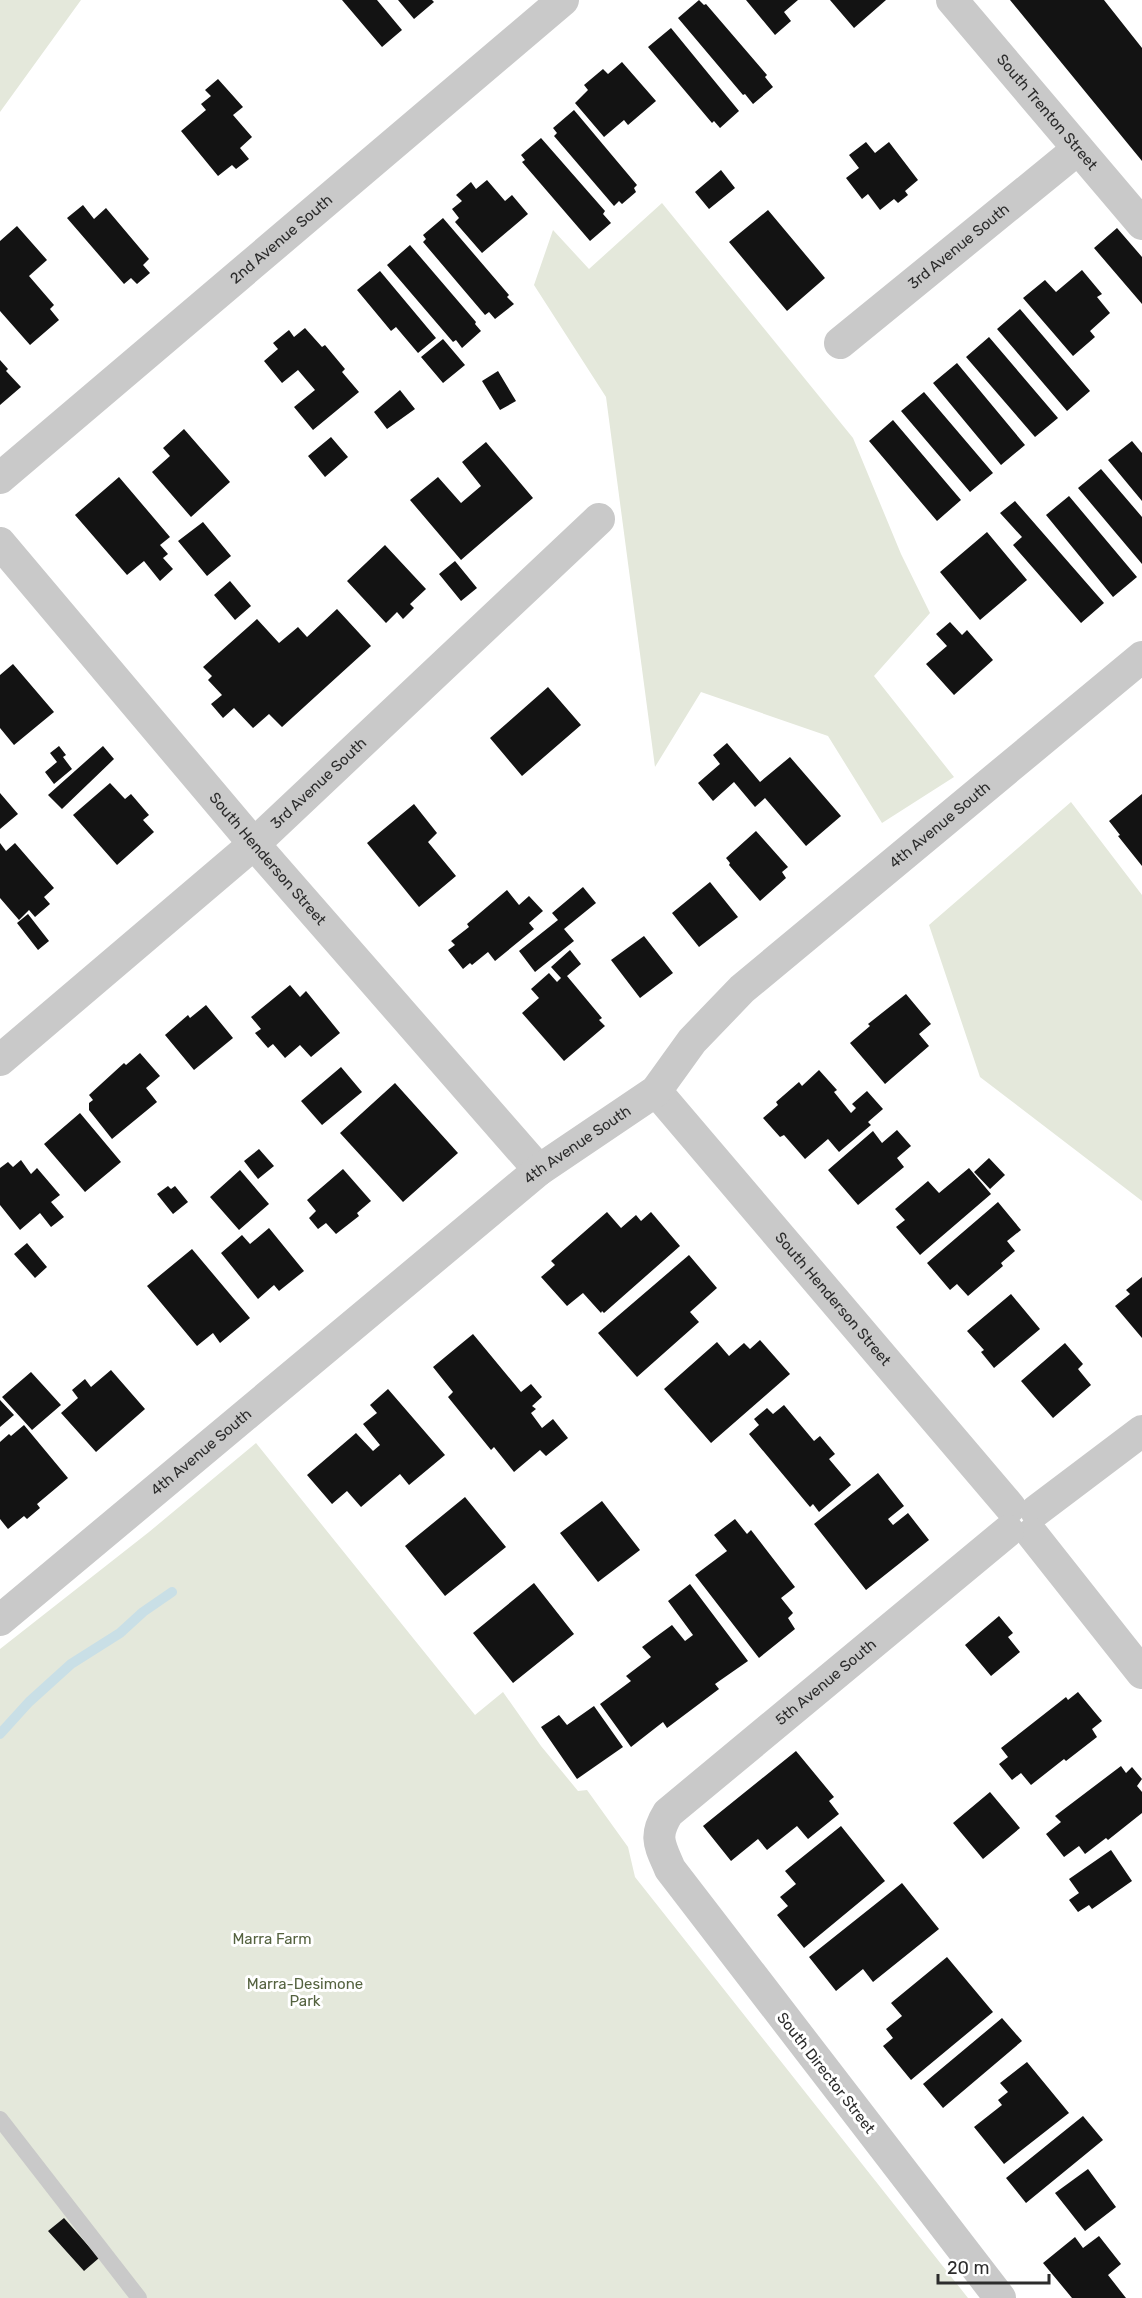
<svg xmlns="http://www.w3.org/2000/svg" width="1142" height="2298" font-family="Rubik,sans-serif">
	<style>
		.green { fill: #e4e8db }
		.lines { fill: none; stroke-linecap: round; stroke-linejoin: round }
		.stream { stroke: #c9dfe6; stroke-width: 10 }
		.building { fill: #131313 }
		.lane { stroke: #c9c9c9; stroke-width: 16 }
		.street { stroke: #c9c9c9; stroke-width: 32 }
		.labels { text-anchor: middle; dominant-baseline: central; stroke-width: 6; stroke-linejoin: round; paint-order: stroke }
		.street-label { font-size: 15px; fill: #2c2c2c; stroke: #fff }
		.park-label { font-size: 15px; fill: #54623f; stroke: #fff }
	</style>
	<rect width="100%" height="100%" fill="#fff"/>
	<!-- green -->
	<path class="green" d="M0,0H81L0,112Z
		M662,203L853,438L901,554L930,613L874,676L954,777L882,823L828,736L701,692L655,767L606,397L534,285L553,230L589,269Z
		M1071,802L1142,895V1201L980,1077L929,925Z
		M256,1443L475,1715L503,1692L541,1746L578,1791L587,1790L628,1847L635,1877L968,2298H0V1649L149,1532Z"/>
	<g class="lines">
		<!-- stream -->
		<path class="stream" d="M0,1734L29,1702L71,1664L120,1633L143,1612L172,1592"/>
	</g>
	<!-- building -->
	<path class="building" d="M342,0H377L402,30L382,47Z
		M398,0H432L434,2L414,19Z
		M699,0L704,5L706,4L767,75L765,77L773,87L753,104L745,94L743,95L678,18Z
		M746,0H798L784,12L791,21L775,35Z
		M830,0H886L854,28Z
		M1010,0H1104L1142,48V161Z
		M671,28L739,111L720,128L714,121L712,123L648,47Z
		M622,62L656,101L628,125L624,120L604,137L575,103L588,90L584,85L603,69L608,74Z
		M218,79L243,107L233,115L252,137L240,148L249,159L236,169L232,165L218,176L181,131L206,110L201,104L211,96L205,90Z
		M574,110L637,185L634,188L636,192L622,204L619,201L614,206L554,136L557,133L553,128Z
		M541,138L605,211L603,214L611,223L590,241L522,162L525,160L521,155Z
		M866,142L875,153L889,142L918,180L905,191L908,195L898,203L894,199L880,210L868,194L862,199L846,178L859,168L849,155Z
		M721,170L735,188L709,209L695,192Z
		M487,180L505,201L512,195L528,214L482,253L455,222L459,218L452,209L462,201L456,195L471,182L476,189Z
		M83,205L94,219L106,208L149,259L143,265L150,273L137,284L131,278L124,284L67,218Z
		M768,210L825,278L787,311L729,242Z
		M443,218L509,295L507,297L514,304L495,319L489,312L485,315L423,242L426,239L423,235Z
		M17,226L47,260L29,276L54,305L50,309L59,320L30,345L0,311V241Z
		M1117,228L1142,257V304L1094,248Z
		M410,245L476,322L475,324L481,331L462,348L456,340L453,342L387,265Z
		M1082,270L1102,294L1097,297L1110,313L1090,331L1095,337L1073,356L1023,298L1045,280L1056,292Z
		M380,271L436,338L418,353L396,327L391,331L357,290Z
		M1020,309L1090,391L1067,411L997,329Z
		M305,328L322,347L325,345L345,369L342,372L359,392L313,430L294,407L315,390L298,370L282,383L264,361L278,349L273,343L289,330L294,337Z
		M989,337L1058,418L1035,437L966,357Z
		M443,339L465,365L443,383L421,357Z
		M0,360L8,369L6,371L21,387L0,405Z
		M957,363L1025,445L1001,465L933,383Z
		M498,371L516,401L500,410L482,381Z
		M400,390L415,409L387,429L374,412Z
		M924,392L993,473L970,492L901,411Z
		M893,420L961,500L937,521L869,441Z
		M184,429L230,482L191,517L152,472L170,456L163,448Z
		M331,437L348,457L325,477L308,456Z
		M1132,441L1142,453V501L1108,460Z
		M486,442L533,498L461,560L410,500L438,477L461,503L481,486L462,462Z
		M1101,469L1142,517V564L1078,488Z
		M119,477L170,537L160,545L168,554L163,558L173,569L160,581L144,561L127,575L75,515Z
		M1069,496L1137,577L1113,597L1046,515Z
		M1015,501L1104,603L1081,623L1013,545L1022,537L1000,513Z
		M203,522L231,556L207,576L178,541Z
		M987,532L1027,580L980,620L940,572Z
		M385,545L426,589L410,604L414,608L403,619L397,612L386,623L347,581Z
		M455,561L477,588L461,601L439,574Z
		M230,581L251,606L235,620L214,595Z
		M337,609L371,646L282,727L269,714L253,728L234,708L223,718L211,704L222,695L208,680L212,676L203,667L257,619L279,643L298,627L307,637Z
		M950,622L962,635L967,630L993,660L954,695L926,664L947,646L936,634Z
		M13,664L54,712L14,745L0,728V675Z
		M548,687L581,725L522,776L490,738Z
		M727,743L760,782L790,757L841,816L806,846L765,798L755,807L734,782L713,801L698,783L720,764L713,755Z
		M59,746L66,755L63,757L72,769L54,784L45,772L57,762L50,753Z
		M103,746L114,759L62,809L48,795Z
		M110,783L125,799L131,794L149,815L143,820L154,832L117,865L73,815Z
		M0,793L18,814L0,829Z
		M1142,794V866L1118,836L1120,835L1109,821Z
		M414,804L437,833L428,842L456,876L419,907L367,843Z
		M756,831L788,867L782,872L786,878L760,901L729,865L730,863L726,858Z
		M0,843L6,851L15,843L54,888L44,897L50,904L35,917L29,910L19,920L0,898Z
		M710,882L738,917L699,947L672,913Z
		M583,887L596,903L564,929L574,941L535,972L519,951L558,920L552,913Z
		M507,890L519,905L529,896L543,911L529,923L534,929L495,961L488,952L472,965L470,963L463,969L448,950L455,945L451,941L469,927L467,924Z
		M28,914L49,941L38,950L17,923Z
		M644,936L673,973L640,998L611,960Z
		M570,950L581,964L567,976L602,1018L599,1020L605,1026L564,1061L522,1013L539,998L531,989L549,973L557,982L561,978L551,967Z
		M290,985L300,997L306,991L340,1033L311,1057L300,1045L285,1058L273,1044L268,1048L255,1033L261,1029L251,1017Z
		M906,994L931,1024L919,1034L929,1046L885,1084L850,1043L870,1026L868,1024Z
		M206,1005L233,1038L194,1070L165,1035L188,1015L190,1018Z
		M140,1053L160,1076L146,1088L157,1102L112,1139L89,1110V1103L93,1100L89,1095L124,1063L126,1065Z
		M341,1067L362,1092L322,1125L301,1101Z
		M819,1070L837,1090L834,1092L851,1113L856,1108L852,1104L867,1091L883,1109L868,1122L871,1125L839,1152L828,1139L805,1159L784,1135L780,1137L763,1118L778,1105L776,1102L799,1082L802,1086Z
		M395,1083L458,1153L403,1202L340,1133Z
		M80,1113L121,1162L85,1192L44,1144Z
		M897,1130L911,1146L897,1158L904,1167L858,1205L828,1170L873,1131L882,1143Z
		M259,1149L274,1166L258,1179L244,1161Z
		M989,1158L1005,1175L990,1189L974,1172Z
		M21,1160L31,1174L37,1168L60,1195L51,1202L64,1217L51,1227L40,1213L20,1230L0,1205V1168L8,1162L13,1167Z
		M969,1168L991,1194L920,1255L896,1227L905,1220L895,1209L928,1181L939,1193Z
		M343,1169L371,1201L357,1213L359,1216L336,1234L326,1223L318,1229L309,1218L316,1211L307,1200Z
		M240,1170L269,1204L239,1230L210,1197Z
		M168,1186L171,1189L175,1186L188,1202L173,1214L157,1194Z
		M998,1202L1021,1230L1007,1241L1015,1251L1001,1263L1003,1266L968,1296L957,1284L950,1290L927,1263Z
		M607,1212L621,1228L636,1215L641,1221L651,1212L680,1246L604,1313L602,1311L601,1313L583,1293L567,1306L541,1277L555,1265L551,1261Z
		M269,1228L304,1271L279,1291L274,1285L258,1299L221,1253L242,1235L250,1244Z
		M27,1243L47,1267L35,1278L14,1254Z
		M192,1249L250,1318L220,1343L213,1333L197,1346L147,1286Z
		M689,1255L717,1288L690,1312L699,1322L637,1377L598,1333Z
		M1142,1277V1338L1115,1306L1130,1294L1126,1290Z
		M1011,1294L1040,1329L994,1368L981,1352L984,1350L967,1331Z
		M473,1334L521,1392L531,1384L542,1397L532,1406L536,1409L531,1413L542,1428L553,1419L568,1438L546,1456L540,1450L514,1472L494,1447L491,1450L448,1397L453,1392L433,1367Z
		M760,1340L790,1374L711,1443L664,1389L717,1342L729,1356L744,1343L750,1349Z
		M1065,1343L1083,1364L1078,1369L1091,1385L1053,1418L1021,1381Z
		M111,1370L145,1409L96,1452L61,1413L78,1398L72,1390L85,1379L91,1387Z
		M31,1372L61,1405L32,1430L2,1397Z
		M388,1389L445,1455L409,1485L400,1474L361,1507L347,1491L332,1504L307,1475L356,1433L373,1451L380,1445L363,1424L377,1413L370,1405Z
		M0,1400L14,1415L0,1427Z
		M784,1405L814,1441L820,1436L835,1454L829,1459L851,1485L819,1512L813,1504L810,1507L749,1434L759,1425L754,1419L767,1408L773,1414Z
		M24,1425L68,1478L37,1504L40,1508L27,1519L24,1516L8,1529L0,1519V1442L9,1434L11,1436Z
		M878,1473L904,1506L888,1519L893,1525L908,1513L929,1540L866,1590L814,1524Z
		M465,1497L506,1547L445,1596L405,1546Z
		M602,1501L640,1550L598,1582L560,1533Z
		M735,1519L747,1534L751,1530L795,1587L781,1598L793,1613L788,1618L795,1629L759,1658L695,1575L727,1551L714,1535Z
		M534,1583L574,1634L513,1683L473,1633Z
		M690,1584L748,1661L715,1684L719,1689L667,1728L663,1722L631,1747L600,1704L631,1681L626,1676L651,1657L642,1647L672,1625L685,1641L693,1635L668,1601Z
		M999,1616L1013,1633L1008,1637L1020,1652L991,1676L965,1645Z
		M1078,1692L1102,1721L1092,1729L1097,1737L1066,1761L1064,1759L1031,1785L1021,1773L1012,1780L999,1764L1008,1757L1001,1748L1066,1697L1068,1700Z
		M594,1706L623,1747L577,1779L541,1727L559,1715L567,1725Z
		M796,1751L834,1797L829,1801L839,1814L808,1839L797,1826L767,1850L758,1839L731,1861L703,1826Z
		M1121,1766L1126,1773L1132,1767L1142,1779L1137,1786L1142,1792V1813L1108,1840L1106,1838L1085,1854L1079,1846L1064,1857L1046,1834L1061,1822L1055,1816Z
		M990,1792L1020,1828L983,1859L953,1823Z
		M841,1826L885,1881L804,1948L777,1915L788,1906L780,1897L796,1884L785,1871Z
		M1111,1850L1132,1881L1092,1909L1089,1905L1078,1912L1069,1900L1079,1893L1069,1879Z
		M902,1883L939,1929L873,1982L863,1969L836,1991L809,1957Z
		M947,1957L993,2012L911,2080L883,2046L893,2038L886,2029L902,2016L891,2003Z
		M1002,2018L1022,2041L943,2108L923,2084Z
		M1027,2062L1069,2113L1004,2164L974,2127L1002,2105L998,2100L1008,2092L1000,2083Z
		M1083,2116L1103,2140L1026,2203L1006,2178Z
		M1088,2169L1116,2207L1085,2231L1055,2193Z
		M64,2218L99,2258L84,2271L48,2231Z
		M1099,2236L1121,2264L1108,2275L1126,2298H1072L1043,2263L1075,2237L1083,2248Z"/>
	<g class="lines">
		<!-- lane -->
		<path class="lane" d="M0,2119L139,2298"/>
		<!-- street -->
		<g class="street">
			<path id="s1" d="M952,0L1142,224"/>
			<path id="s2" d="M840,343L1078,149"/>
			<path id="s3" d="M0,478L563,0"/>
			<path id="s4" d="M0,543L254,844L539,1170"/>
			<path id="s5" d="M0,1060L254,844L599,519"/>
			<path id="s6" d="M656,1091L1010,1507"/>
			<path d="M1036,1511L1142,1431"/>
			<path d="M1032,1534L1142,1673"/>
			<path id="s7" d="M0,1620L539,1170L656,1091L692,1041L742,989L1142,657"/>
			<path id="s8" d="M1000,2298L670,1869C660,1845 653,1837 668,1813L1008,1531"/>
		</g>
	</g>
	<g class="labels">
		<!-- street labels -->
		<g class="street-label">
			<text stroke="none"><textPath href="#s1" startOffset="147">South Trenton Street</textPath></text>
			<text stroke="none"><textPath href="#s3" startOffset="369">2nd Avenue South</textPath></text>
			<text stroke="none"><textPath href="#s2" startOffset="153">3rd Avenue South</textPath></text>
			<text stroke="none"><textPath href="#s5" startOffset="422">3rd Avenue South</textPath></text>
			<text stroke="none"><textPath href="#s7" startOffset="1234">4th Avenue South</textPath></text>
			<text stroke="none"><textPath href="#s4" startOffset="414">South Henderson Street</textPath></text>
			<text stroke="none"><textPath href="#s7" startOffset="748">4th Avenue South</textPath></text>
			<text stroke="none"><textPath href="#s6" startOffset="273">South Henderson Street</textPath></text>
			<text stroke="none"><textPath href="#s7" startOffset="262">4th Avenue South</textPath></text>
			<text stroke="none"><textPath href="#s8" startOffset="806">5th Avenue South</textPath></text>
			<text transform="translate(826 2073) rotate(52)">South Director Street</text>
		</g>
		<!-- park labels -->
		<g class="park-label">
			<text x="272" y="1939">Marra Farm</text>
			<text x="305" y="1984">Marra-Desimone<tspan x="305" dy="17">Park</tspan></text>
		</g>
	</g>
	<!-- scale -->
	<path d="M938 2274v9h111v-9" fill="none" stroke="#2c2c2c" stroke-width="3"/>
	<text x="947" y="2274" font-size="18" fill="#2c2c2c" stroke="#ffffff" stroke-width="4.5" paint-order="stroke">20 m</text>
</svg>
